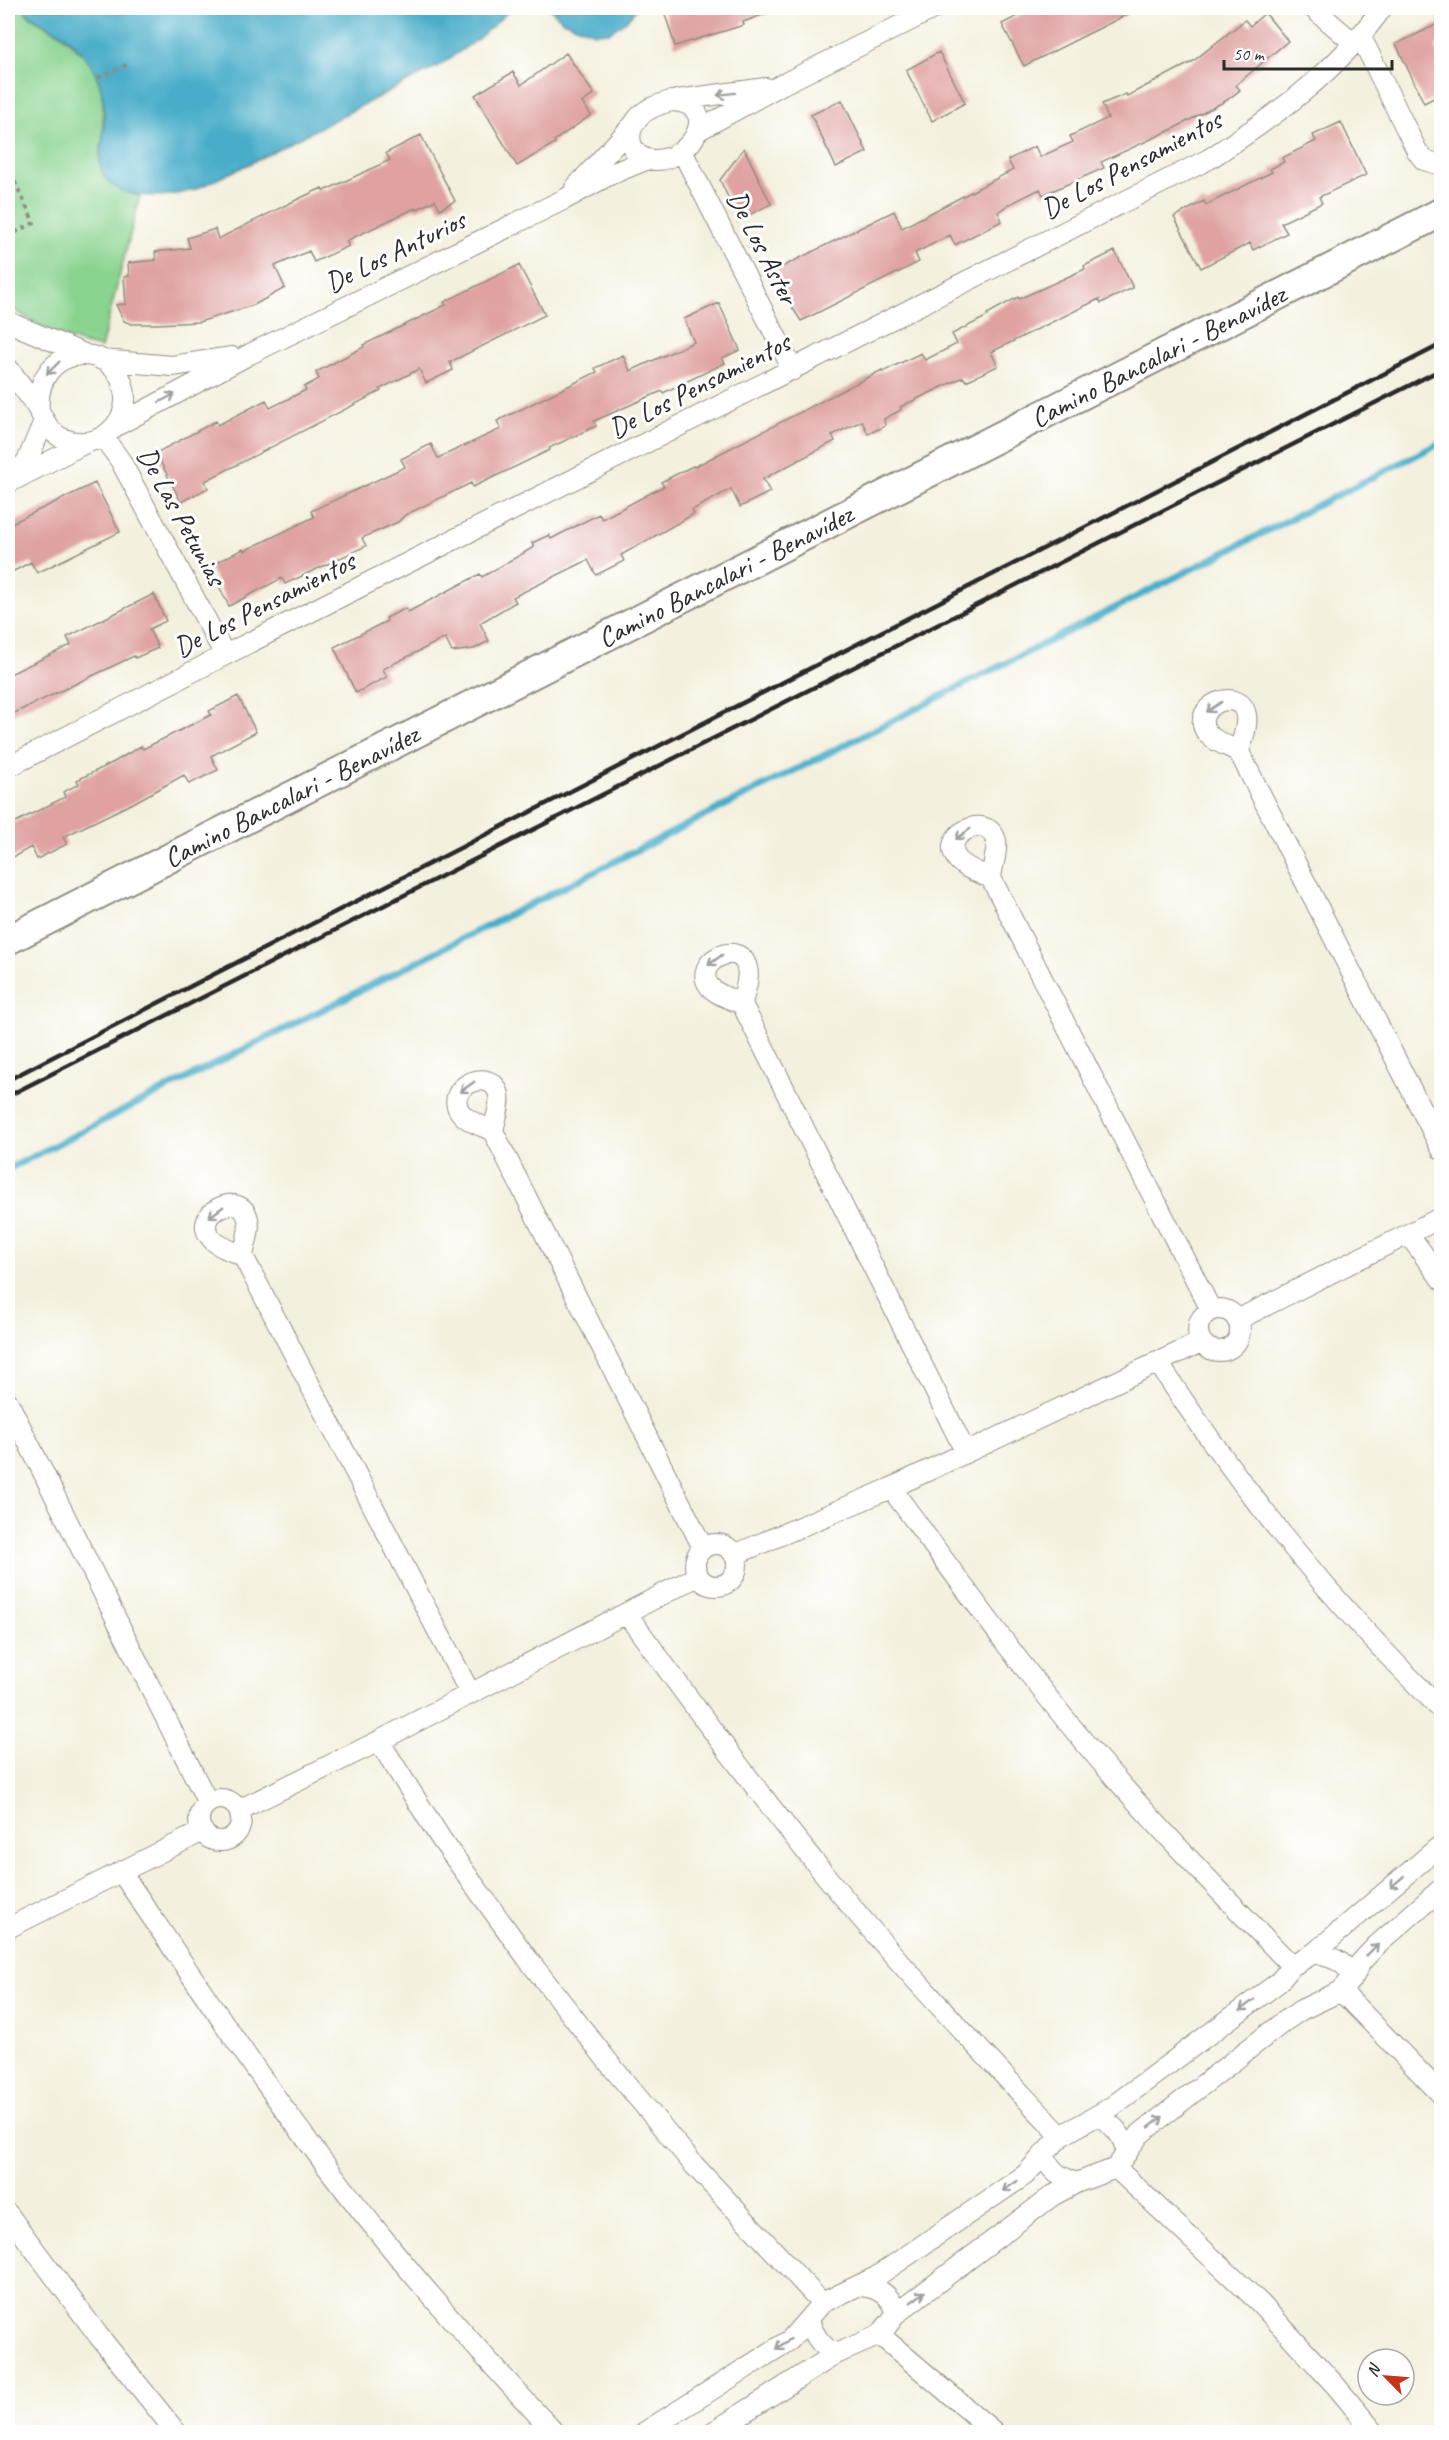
<svg xmlns="http://www.w3.org/2000/svg" width="1449" height="2440" font-family="Caveat,sans-serif">
	<style>
		.green { fill: #89d38f; stroke: #5a7f5d; stroke-width: 1.5 }
		.water { fill: #4aadc9; stroke: #3a6c7a; stroke-width: 1.5 }
		.lines { fill: none; stroke-linecap: round; stroke-linejoin: round }
		.stream { stroke: #4aadc9; stroke-width: 7 }
		.building { fill: #dfa2a1 }
		.minor-casing { stroke: #908e84; stroke-width: 22 }
		.secondary-casing { stroke: #908e84; stroke-width: 32 }
		.path { stroke: #908e84; stroke-width: 4; stroke-dasharray: 4.5 4.5; stroke-linecap: butt }
		.minor { stroke: #fff; stroke-width: 20 }
		.secondary { stroke: #fff; stroke-width: 28 }
		.rail { stroke: #2b2b2b; stroke-width: 4.5 }
		.oneway { stroke: #a0a0a0 }
		.labels { text-anchor: middle; dominant-baseline: central; stroke-width: 6; stroke-linejoin: round; paint-order: stroke }
		.street-label { font-size: 28px; fill: #2b2b2b; stroke: #fff }
	</style>
	<rect width="100%" height="100%" fill="#fff"/>
	<filter id="ink" filterUnits="userSpaceOnUse"><feTurbulence type="fractalNoise" baseFrequency=".0167" numOctaves="2"/><feDisplacementMap in="SourceGraphic" scale="12" xChannelSelector="R" yChannelSelector="G"/><feConvolveMatrix kernelMatrix="1 2 1 2 8 2 1 2 1" color-interpolation-filters="sRGB"/></filter>
	<filter id="wash" filterUnits="userSpaceOnUse"><feTurbulence type="fractalNoise" baseFrequency=".008" numOctaves="4" result="noise"/><feDisplacementMap in="SourceGraphic" scale="24" xChannelSelector="R" yChannelSelector="G"/><feGaussianBlur stdDeviation="1.35" result="paint"/><feColorMatrix in="noise" values="0 0 0 0 0 0 0 0 0 0 0 0 0 0 0 0 0 1.4 0 .05"/><feComposite in="paint" operator="in"/></filter>
	<g filter="url(#wash)">
		<rect width="100%" height="100%" fill="#f4f0de"/>
		<!-- green -->
		<path class="green" d="M8,8H22L29,16L61,34L85,56L94,70L101,88L103,102V134L101,149L128,193L140,196L101,348C63,340 40,326 8,306Z"/>
		<!-- water -->
		<path class="water" d="M22,8H515L511,9L478,39L440,65L249,164L194,190C167,198 106,204 100,164C98,155 102,145 103,137C106,115 104,89 94,70C86,56 73,41 60,33C46,24 33,20 22,8Z
			M549,8H637L626,21L610,32L595,33L563,21Z"/>
		<g class="lines">
			<!-- stream -->
			<path class="stream" d="M8,1169L1442,442"/>
		</g>
		<g id="blocks">
			<!-- building -->
			<path class="building" d="M663,8H778V9L743,22L744,25L675,46Z
				M1033,8H1140L1024,66L1002,24Z
				M1265,13L1288,41L1236,85L1240,90L1227,100L1173,129L1101,162L1104,168L1043,195L1040,189L1008,205L998,212L1002,221L955,245L950,235L915,253L919,262L801,321L770,273L894,211L902,228L1013,170L1008,160L1035,146L1040,157L1073,142L1070,136L1108,118L1102,104L1126,94L1127,96L1192,62L1245,20L1250,26Z
				M1442,22V42L1435,46L1442,59V94L1424,103L1396,44Z
				M939,52L965,103L932,121L906,70Z
				M566,53L594,94L582,103L591,115L554,141L555,143L517,166L475,95L513,72L521,85Z
				M842,100L867,152L836,167L811,115Z
				M1341,122L1366,175L1319,197L1322,203L1281,223L1287,233L1253,250L1250,243L1201,268L1174,217L1204,201L1206,205L1272,172L1270,169L1284,162L1282,158L1316,141L1313,135Z
				M421,135L455,201L440,209L435,200L416,210L415,208L346,241L349,246L314,262L309,251L275,266L285,288L254,305L199,322L157,324H131L124,321L116,305L126,304L124,277L129,276L128,263L156,260L155,252L190,248L187,238L215,229L218,239L294,201L322,188L324,191L390,160L386,153Z
				M744,148L771,204L739,220L720,180Z
				M1115,251L1133,288L1101,303L1099,299L991,352L998,366L966,381L963,377L900,407L901,410L884,419L885,426L868,434L862,421L832,435L835,441L763,479L770,492L740,507L731,489L692,510L694,514L621,555L624,561L596,575L588,560L513,597L516,602L480,623L489,641L474,649L452,652L445,638L383,669L387,677L356,693L334,647L387,621L386,618L406,608L408,612L480,574L482,577L534,547L532,543L549,535L551,539L599,514L602,519L664,486L661,482L693,466L694,467L882,370V372L921,353L925,360L957,344L952,334L988,316L987,314L1018,297L1019,299L1085,269L1084,266Z
				M519,265L545,315L450,362L453,370L426,383L419,369L380,389L381,391L205,481L208,488L181,502L156,453L216,421L218,425L266,400L270,408L306,390L304,387L319,379L316,372L364,347L363,345L446,305L444,302Z
				M719,303L740,350L722,358L725,363L663,393L662,391L594,421L596,426L549,448L550,450L473,487L471,483L405,515L398,522L362,538L366,546L285,584L282,578L229,606L209,566L243,549L244,551L314,517L311,511L405,467L401,459L431,444L438,458L501,429L497,421L597,372L595,368L623,355L630,371L694,342L684,319Z
				M95,483L120,532L37,573L31,562L8,574V525Z
				M154,594L166,621L149,629L158,648L135,658L134,656L8,716V675L71,645L67,637Z
				M238,696L256,732L211,756L218,770L189,784L184,775L135,802L63,837L67,844L37,859L31,847L8,860V826L65,797L63,792L79,784L77,780L114,762L141,746L143,749L211,715L209,711Z"/>
		</g>
	</g>
	<g filter="url(#ink)">
		<use href="#blocks" fill-opacity="0" stroke="#908e84" stroke-width="1.5"/>
		<g class="lines">
			<defs>
				<path id="minor" d="M1313,8L1354,43
					M1360,35L1417,151L1424,160L1442,165
					M677,100L766,88
					M671,101C723,103 694,161 654,160C630,159 623,134 639,117C647,108 660,104 671,101Z
					M699,130L781,85L935,8
					M682,151L793,370
					M575,188L633,125
					M8,322L84,354
					M102,360L172,366L232,357
					M8,368C18,381 29,395 38,409C43,417 46,426 53,432C68,445 92,446 108,433C119,424 126,411 125,397C121,337 33,341 39,411
					M116,426L250,354L565,199L609,175L648,159
					M103,437L120,460L225,655
					M13,476L27,461L44,421
					M8,483L87,442
					M1239,752C1242,740 1248,727 1246,715C1240,684 1188,707 1207,733C1214,742 1229,746 1239,752L1442,1150
					M8,767L225,655L1209,159C1276,115 1335,74 1382,8
					M991,878C980,873 966,869 958,860C937,836 988,810 996,841C998,852 992,866 991,878L1211,1310
					M742,1004C732,999 717,995 710,987C690,963 740,937 747,968C750,979 744,993 742,1004L965,1451
					M493,1131C495,1120 501,1106 499,1095C492,1064 441,1088 461,1113C468,1122 483,1126 493,1131L703,1548
					M1409,1235L1442,1280
					M243,1256C233,1251 218,1247 211,1238C190,1214 241,1188 248,1219C251,1230 245,1244 243,1256L470,1693
					M1198 1330a21 21 0 1 1 42 0a21 21 0 1 1-42 0Z
					M1237,1320L1442,1217
					M1157,1361C1241,1490 1331,1602 1442,1710
					M8,1402L208,1803
					M891,1488C956,1576 1019,1665 1090,1749C1154,1824 1223,1895 1292,1966
					M695 1565a21 21 0 1 1 42 0a21 21 0 1 1-42 0Z
					M734,1555L891,1488L1201,1342
					M627,1614C696,1709 765,1803 840,1893C910,1977 986,2056 1061,2136
					M379,1741L441,1839L527,1958L613,2068L694,2165L822,2303
					M199 1820a21 21 0 1 1 42 0a21 21 0 1 1-42 0Z
					M239,1810L379,1741L698,1576
					M122,1873C206,1997 288,2122 383,2238C437,2305 495,2369 554,2432
					M8,1928L203,1831
					M1314,1953C1333,1958 1341,1959 1354,1976
					M1341,1991L1442,2095
					M1098,2115C1115,2127 1122,2133 1127,2153
					M1044,2153C1049,2171 1060,2177 1076,2183
					M1116,2168L1260,2303L1336,2386L1374,2432
					M8,2214L98,2335L176,2432
					M857,2286C878,2287 890,2293 897,2313
					M808,2319C815,2336 819,2345 836,2354
					M880,2335L994,2432
					M645,2432L790,2340L822,2303L876,2277L1025,2175L1061,2136L1110,2108L1279,1982L1292,1966L1314,1953L1442,1844
					M713,2432L836,2354L880,2335L897,2313L1052,2196L1076,2183L1116,2168L1140,2134L1282,2023L1301,2010L1341,1991L1354,1976L1361,1962L1376,1946L1442,1888"/>
				<path id="secondary" d="M8,940L1442,212"/>
			</defs>
			<!-- minor casing -->
			<use href="#minor" class="minor-casing"/>
			<!-- secondary casing -->
			<use href="#secondary" class="secondary-casing"/>
			<!-- path -->
			<path class="path" d="M98,78L129,64
				M8,176L13,178L34,223L8,236"/>
			<!-- minor -->
			<use href="#minor" class="minor"/>
			<!-- secondary -->
			<use href="#secondary" class="secondary"/>
			<!-- rail -->
			<path class="rail" d="M8,1080L1442,344
				M8,1096L1442,369"/>
		</g>
		<!-- one-way arrows -->
		<defs><path id="oneway-shaft" d="M-6 0H5M1.5-3L5.5 0L1.5 3" fill="none" stroke-width="1.6" stroke-linecap="round" stroke-linejoin="round" transform="scale(1.5)"/></defs>
		<g class="oneway">
			<use href="#oneway-shaft" transform="translate(726 94) rotate(173)"/>
			<use href="#oneway-shaft" transform="translate(53 368) rotate(135)"/>
			<use href="#oneway-shaft" transform="translate(167 398) rotate(-28)"/>
			<use href="#oneway-shaft" transform="translate(1214 707) rotate(146)"/>
			<use href="#oneway-shaft" transform="translate(963 834) rotate(144)"/>
			<use href="#oneway-shaft" transform="translate(715 960) rotate(144)"/>
			<use href="#oneway-shaft" transform="translate(467 1087) rotate(145)"/>
			<use href="#oneway-shaft" transform="translate(216 1212) rotate(144)"/>
			<use href="#oneway-shaft" transform="translate(1397 1882) rotate(139)"/>
			<use href="#oneway-shaft" transform="translate(1372 1950) rotate(-46)"/>
			<use href="#oneway-shaft" transform="translate(1247 2005) rotate(143)"/>
			<use href="#oneway-shaft" transform="translate(1156 2122) rotate(-38)"/>
			<use href="#oneway-shaft" transform="translate(1010 2186) rotate(146)"/>
			<use href="#oneway-shaft" transform="translate(918 2297) rotate(-37)"/>
			<use href="#oneway-shaft" transform="translate(783 2344) rotate(146)"/>
		</g>
	</g>
	<g class="labels">
		<!-- street labels -->
		<g class="street-label">
			<text transform="translate(1131 164) rotate(-28)">De Los Pensamientos</text>
			<text transform="translate(763 247) rotate(63)">De Los Aster</text>
			<text transform="translate(395 251) rotate(-26)">De Los Anturios</text>
			<text transform="translate(1158 356) rotate(-27)">Camino Bancalari - Benavídez</text>
			<text transform="translate(699 385) rotate(-27)">De Los Pensamientos</text>
			<text transform="translate(182 516) rotate(61)">De Las Petunias</text>
			<text transform="translate(725 576) rotate(-27)">Camino Bancalari - Benavídez</text>
			<text transform="translate(264 604) rotate(-27)">De Los Pensamientos</text>
			<text transform="translate(291 796) rotate(-27)">Camino Bancalari - Benavídez</text>
		</g>
	</g>
	<!-- margin -->
	<rect width="1449" height="2440" fill="none" stroke="#fff" stroke-width="30"/>
	<!-- north arrow -->
	<g transform="translate(1386 2377) rotate(295)"><circle r="28" fill="#ffffff" stroke="#aaaaaa" stroke-width="1.5"/>
	<path d="M0-4.5L10 22L0 15L-10 22Z" fill="#c8321e"/>
	<text y="-9" font-size="16" font-weight="bold" text-anchor="middle" fill="#2b2b2b">N</text>
	</g>
	<!-- scale -->
	<path d="M1224 60v9h168v-9" fill="none" stroke="#2b2b2b" stroke-width="3"/>
	<text x="1233" y="60" font-size="18" fill="#2b2b2b" stroke="#ffffff" stroke-width="4.5" paint-order="stroke">50 m</text>
</svg>
